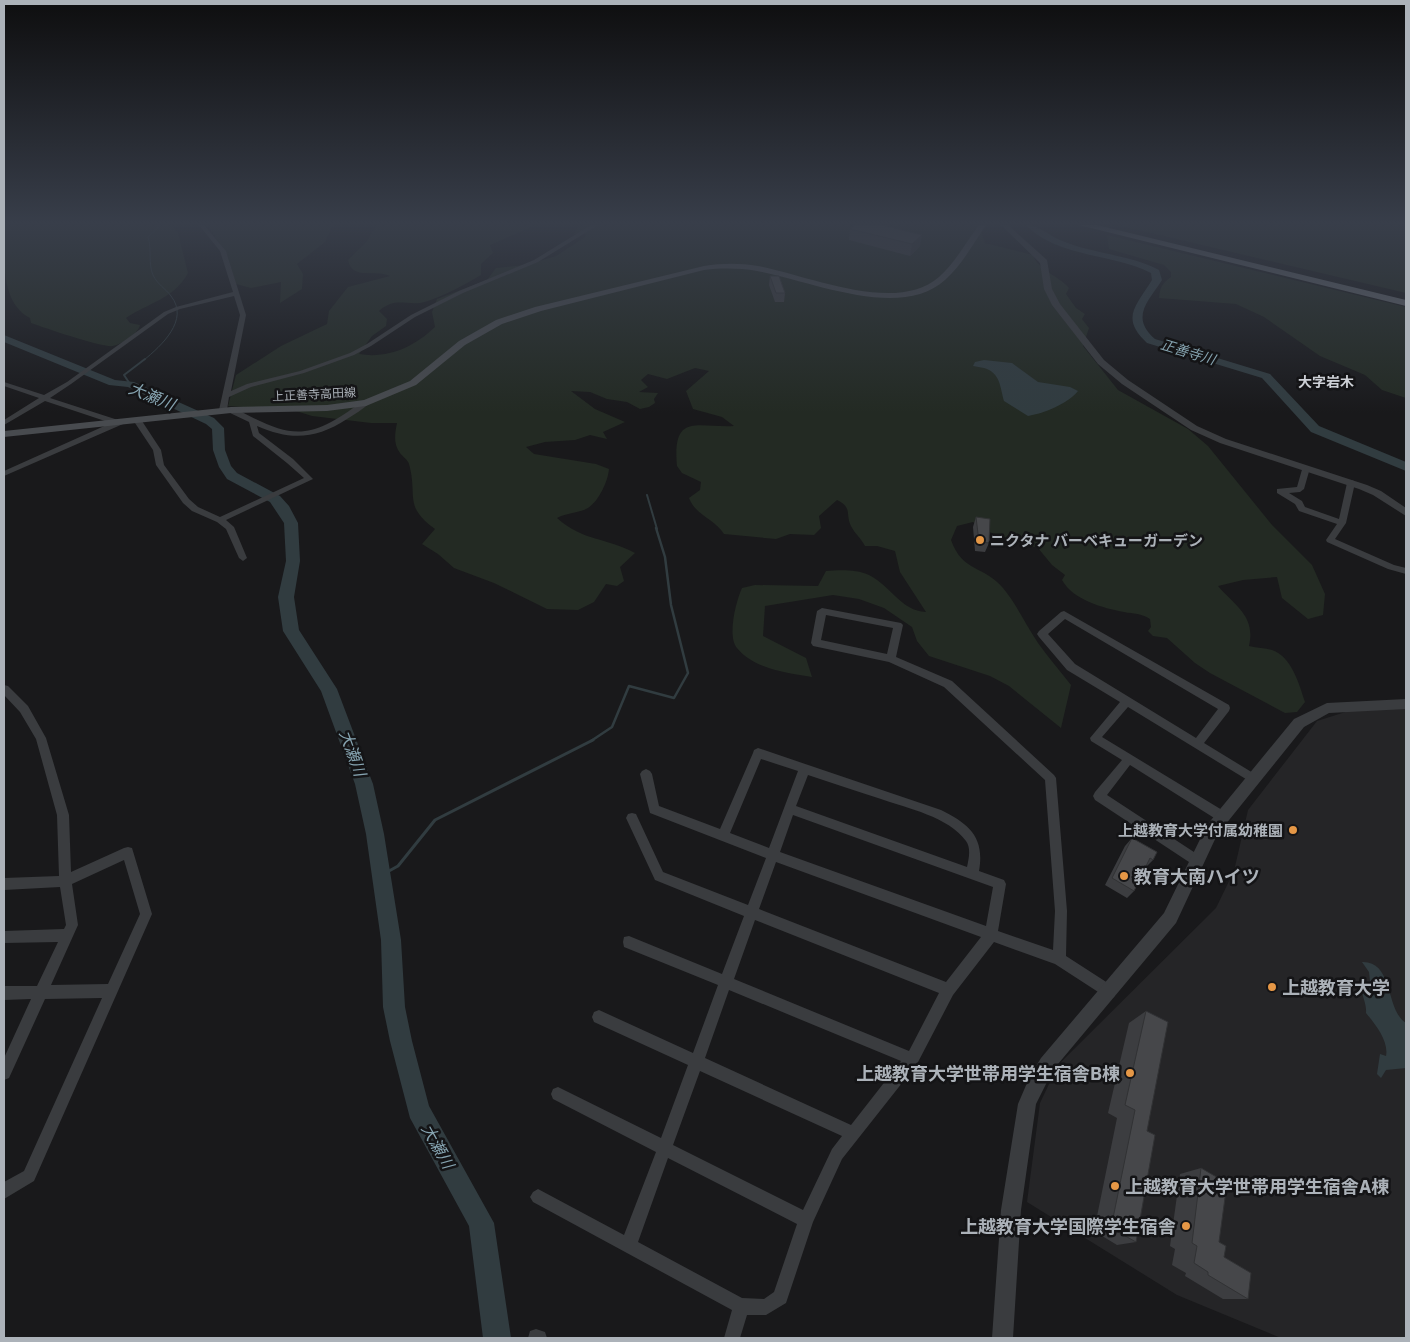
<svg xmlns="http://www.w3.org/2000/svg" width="1410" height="1342" font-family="'IBM Plex Sans','Noto Sans JP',sans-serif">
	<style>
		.built { fill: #252527 }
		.green { fill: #232a23 }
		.water { fill: #313c40 }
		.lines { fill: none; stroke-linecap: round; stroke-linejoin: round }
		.stream-far3 { stroke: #313c40; stroke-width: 1 }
		.stream-far2 { stroke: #313c40; stroke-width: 2 }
		.stream-far1 { stroke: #313c40; stroke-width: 2.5 }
		.stream { stroke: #313c40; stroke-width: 3 }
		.river { fill: #313c40; fill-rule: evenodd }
		.minor { fill: #3a3c3f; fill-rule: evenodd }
		.tertiary { fill: #3a3c3f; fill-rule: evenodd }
		.secondary { fill: #484b4f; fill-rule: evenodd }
		.motorway { fill: #666a70; fill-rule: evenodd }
		.wall { fill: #3c3d40 }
		.shaded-wall { fill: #313234 }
		.building { fill: #46474a; stroke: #313234 }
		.poi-dot { fill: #e59746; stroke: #141416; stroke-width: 2 }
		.labels { text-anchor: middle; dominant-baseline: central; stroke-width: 5; stroke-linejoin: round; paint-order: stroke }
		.far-street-label { font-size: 12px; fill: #acb2b9; stroke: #141416 }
		.far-water-label { font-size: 14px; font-style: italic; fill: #86a4b1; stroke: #141416 }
		.far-neighbourhood-label { font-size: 14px; font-weight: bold; fill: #cdd0d6; stroke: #141416 }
		.poi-label { font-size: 15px; font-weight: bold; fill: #acb2b9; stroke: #141416; text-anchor: start }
		.water-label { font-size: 16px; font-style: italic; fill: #86a4b1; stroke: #141416 }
		.near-poi-label { font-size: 18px; font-weight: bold; fill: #acb2b9; stroke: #141416; text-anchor: start }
	</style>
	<rect width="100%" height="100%" fill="#19191b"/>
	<!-- built -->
	<path class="built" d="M1406,707V1338H1281L1177,1295L1027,1202L1040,1103L1058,1065L1216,908L1234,871L1248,810L1317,721L1355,709Z"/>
	<!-- green -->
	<path class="green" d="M4,225H172L178,233L188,273C174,299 148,303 126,318L130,323L140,325C138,334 122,344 113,346C103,348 45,328 31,323L30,318C0,303 4,257 4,225Z
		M207,225H333L325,242L297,264L303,274L302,289L280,303L281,282L251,288L236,284L227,254Z
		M376,225H536L490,245L493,253L481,264V275C464,285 446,295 428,301C409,308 397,295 379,311L387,319L386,326L372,336L359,354C388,359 414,347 435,327L432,312L437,299L487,280L496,268L526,265L556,256L585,237L586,234H574L579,225H984L981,231L985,243L1033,255C1038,270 1059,276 1069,288L1066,294L1076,308L1085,314L1082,319L1089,328L1083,346L1118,390L1188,429L1208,446L1272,525L1312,565L1325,594L1323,615L1308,619L1282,598L1277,577L1243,580L1218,586C1235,606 1256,616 1249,646C1257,648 1265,648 1272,650C1292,657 1299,684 1305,702L1297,712L1285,713L1210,673L1195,663L1167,638L1153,636L1148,631L1151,627L1150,619C1141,613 1134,614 1124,612C1103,608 1073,600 1062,580L1065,575L1052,565L1038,548L989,532L973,522L957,526L951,540C962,572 985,566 1003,588C1017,605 1026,625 1038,643C1048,657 1060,671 1071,685L1061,728L1009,686L990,676L929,656L917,641L912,627L884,608L859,599L833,595L765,606L763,636L806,658L812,677C787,673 754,669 737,648C727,636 736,601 742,588L755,585L818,586L826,571C839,570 856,569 869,575C891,586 901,611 926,612L900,572L895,551L877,546H865C861,538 855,534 851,526C845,514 853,508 837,500L819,516L821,528L814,535L790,534L776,539L724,534C715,519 696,516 689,498L700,490L701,482L682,473L677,466C672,412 697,428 734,426L722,417L693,409L686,391L709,371L695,368L667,379L648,374L641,380L648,387L639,392L658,393L654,399L655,403L649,407L640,409L627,402L607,399L590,392L571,391L595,409L625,422L603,432L607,439L590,435L575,440L545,442L526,447L534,454L596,464L609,469C608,481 599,501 588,508C579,513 566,513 557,518C584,542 606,537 635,553L620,567L624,581L617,586L606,584L594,602L578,610L547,609L494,583L454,568L438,554L422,544L435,529C403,506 418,496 409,464C408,460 403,457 400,453C393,444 395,433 397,423H371L312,416L296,411L228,406L236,375L281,346L327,324L329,311L348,287L390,276C377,269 352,281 348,260L367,241Z
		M1117,225H1406V293Z
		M1107,235L1406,307V398L1382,390L1365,375L1320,356L1264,317L1236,304L1159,298C1160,288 1162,283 1171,277V272L1164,265L1109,249Z"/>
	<!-- water -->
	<path class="water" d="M984,360L1012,363L1038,382L1070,387L1078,391C1067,404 1045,413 1028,416L1004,401C1000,388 1001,373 984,368C980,367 977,367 973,366L975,362Z
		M1362,962C1394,961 1385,1010 1406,1023V1068L1386,1070L1381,1078L1377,1074L1380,1054L1386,1056C1389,1041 1375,1024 1366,1013C1367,1001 1359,994 1363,982L1370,981L1369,972Z"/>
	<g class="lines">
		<!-- stream-far3 -->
		<path class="stream-far3" d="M144,360C161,346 190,320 171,296C166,289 157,284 153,275C148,264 152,249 148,237L161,225"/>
		<!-- stream-far2 -->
		<path class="stream-far2" d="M130,384L124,375L145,359
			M647,495L657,529"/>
		<!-- stream-far1 -->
		<path class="stream-far1" d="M591,741L612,727L629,686L674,698L688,673L671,605L665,557L656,528"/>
		<!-- stream -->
		<path class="stream" d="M380,876L398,866L435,820L593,740"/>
		<!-- river -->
		<path class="river" d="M1026,225C1039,225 1048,235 1060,240C1092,254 1128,254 1159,270L1162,280C1148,302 1130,317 1155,339L1270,374L1319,426L1406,462V471L1311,432L1262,378L1147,343C1120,318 1136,306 1152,280L1151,273C1112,253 1058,258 1026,225Z
			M4,335L115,380L134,382L214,418L224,428L225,450L231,466L237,473L280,496L289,506L298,523L300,561L294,597L299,630L337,689L373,784L384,834L401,940L405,1007L412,1041L429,1106L494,1223L511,1338H483L469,1226L410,1118L390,1041L383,1007L381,940L366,834L355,784L321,691L283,631L278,597L286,561L284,523L270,502L227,479L219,467L213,450L212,429L206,424L128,387L109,385L4,342Z"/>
		<!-- minor -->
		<path class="minor" d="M199,225H204L226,251L246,315L231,391L247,384L300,371L350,353L367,344L411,315L459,291L534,260L591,225H598L538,262L463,293L415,317L371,346L354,355L304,373L251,387L229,397L227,410L223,412L219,410L240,315L234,296L180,309L168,314L71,384L50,398L118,420H123V424L4,476V471L111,423L45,401L4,425V420L39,398L4,386V382L44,395L67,382L164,312L176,307L233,292L220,251Z
			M363,401L370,403C363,409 355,414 347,419C316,439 291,441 257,426L259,433L293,459L313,479L226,520L234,527L247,558L243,561L239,558L226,529L217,522L192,511L183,503L156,465L153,450L133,420L134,418H140L161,450L164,465L189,499L198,507L220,517L304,478L287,463L253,436L249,422L228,412V408H234C293,439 307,442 363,401Z
			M1303,466H1306L1310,468L1304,489L1300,492L1289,493L1302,501L1305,507L1339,519L1347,483L1351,480L1354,481L1355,483L1346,523L1335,539L1394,565L1406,568V574L1388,569L1327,542L1326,540L1337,524L1299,511L1295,504L1277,493V489L1297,487Z
			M822,608L901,623L903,625L896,657L952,681L1054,775L1056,778L1067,911L1066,956L1114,987L1116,992L1114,997L1109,999L1055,964L994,942L953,995L917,1064L842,1159L813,1222L786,1303L766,1315H747L740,1338H724L732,1310L533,1202L530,1197L533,1192L538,1189L624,1235L656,1152L553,1099L551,1094L553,1089L558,1087L661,1138L688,1065L594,1022L592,1017L594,1012L599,1010L693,1053L718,985L624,947L623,942L624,937L629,936L722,974L744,916L655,880L626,818L628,814L632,813L636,814L663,872L748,905L766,858L650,813L640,774L642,771L646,769L650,771L652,774L659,806L720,829L753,753L754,750L758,748L941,810C969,824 985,837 979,871L1004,880L1006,884L998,931L1053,950L1055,911L1045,780L944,687L889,662L813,646L811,643L817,611ZM826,615L893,628L887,654L821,640ZM761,759L798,771L769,848L730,833ZM808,775C832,783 856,791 881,799C907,808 949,817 966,841C971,848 969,858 967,867L796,806ZM793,815L993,887L986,926L780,852ZM776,862L981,937L946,982L759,909ZM755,920L939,993L909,1051L734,979ZM729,990L901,1061L851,1125L705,1058ZM700,1071L842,1136L832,1149L803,1210L673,1145ZM668,1158L797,1224L774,1292L764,1299L742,1298L638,1242Z
			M1064,611L1229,705L1230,708L1229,711L1204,743L1258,776L1260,779L1258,782L1254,784L1128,707L1102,737L1227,813L1229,817L1227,821L1223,822L1219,821L1130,765L1107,795L1200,856L1202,860L1200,864L1196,866L1192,864L1095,800L1093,796L1095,792L1122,760L1091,741L1090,738L1120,702L1067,670L1039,637L1037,634L1039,631L1061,612ZM1065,619L1218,709L1196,738L1075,664L1048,634Z
			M4,685L8,686L28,706L46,738L69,815L71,872L124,848L128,847L132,848L152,914L34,1181L4,1199V1182L24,1171L102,998L45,999L9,1078L4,1080V1058L31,999L4,1000V986H37L58,942L4,943V931L64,929L66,925L60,887L4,890V878L59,876L57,815L36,739L20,712L4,695ZM124,860L140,914L108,984L51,985L78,925L72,884Z
			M536,1329L545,1332L547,1338H528L530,1331Z"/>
		<!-- tertiary -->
		<path class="tertiary" d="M1001,225H1008L1047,260L1052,289L1060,304L1104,360L1128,380L1197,426L1226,439L1367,485L1381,491L1406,508V516L1373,495L1359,489L1220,443L1191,430L1122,384L1098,364L1052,305L1044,289L1040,263Z
			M1406,699V709L1329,713L1304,727L1217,835L1176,923L1053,1070L1036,1104L1021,1210L1013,1338H992L1001,1210L1018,1104L1030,1076L1041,1058L1164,913L1207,825L1294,719L1327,703Z"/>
		<!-- secondary -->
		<path class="secondary" d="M979,225H986C973,244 962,265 945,280C900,321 809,280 757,271C739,268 722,268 704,270L541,311L502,324L465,345L416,385L366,406L327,411L231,413L4,437V431L231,407L327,405L364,400L410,381L459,341L496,320L535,307L704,266C722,263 740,263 758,266C807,275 896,315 939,277C955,263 966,242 979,225Z"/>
		<!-- motorway -->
		<path class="motorway" d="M1079,225H1097L1406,300V306Z"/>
	</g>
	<!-- wall -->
	<path class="wall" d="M850,229L920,246L910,256L849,240Z
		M770,276L785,293L784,302H775L769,285Z
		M976,517L989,543L985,552L975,551L973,527Z
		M1132,838L1153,860L1146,867L1134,891L1127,898L1105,885L1125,846Z
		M1146,1011L1147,1131L1136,1242L1117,1245L1094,1231L1117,1118L1108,1113L1129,1023Z
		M1201,1168L1219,1242L1224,1257L1248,1299H1223L1185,1276L1186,1273L1172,1265L1175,1249L1170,1246L1180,1174Z"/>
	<!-- shaded-wall -->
	<path class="shaded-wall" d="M922,235L920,246L910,256L912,244Z"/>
	<!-- building -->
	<path class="building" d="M855,225H882L922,235L912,244L850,229Z
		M770,276H779L785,293H776Z
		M976,517L990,519L989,543L979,542Z
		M1132,838L1157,852L1153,860L1150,858L1134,891L1112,878Z
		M1146,1011L1168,1022L1147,1131L1155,1135L1136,1242L1111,1228L1135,1110L1125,1105Z
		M1201,1168L1227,1183L1219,1242L1226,1246L1224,1257L1251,1273L1248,1299L1208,1275V1272L1194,1263L1197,1246L1192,1243Z"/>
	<!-- sky -->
	<linearGradient id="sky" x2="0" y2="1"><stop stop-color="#0e0e0f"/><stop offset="0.54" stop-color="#383e4a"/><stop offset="1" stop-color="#383e4a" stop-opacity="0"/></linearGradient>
	<rect width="1410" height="413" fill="url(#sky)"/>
	<!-- markers -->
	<g class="poi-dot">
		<circle cx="980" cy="540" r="5"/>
		<circle cx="1293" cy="830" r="5"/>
		<circle cx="1124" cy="876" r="5"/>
		<circle cx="1272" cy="987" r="5"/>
		<circle cx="1130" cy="1073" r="5"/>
		<circle cx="1115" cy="1186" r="5"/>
		<circle cx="1186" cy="1226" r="5"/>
	</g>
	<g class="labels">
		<!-- far-street labels -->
		<g class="far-street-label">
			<text transform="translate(314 394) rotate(-3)">上正善寺高田線</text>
		</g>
		<!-- far-water labels -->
		<g class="far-water-label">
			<text transform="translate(1188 352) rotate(17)">正善寺川</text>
		</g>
		<!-- far-neighbourhood labels -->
		<g class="far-neighbourhood-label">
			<text x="1326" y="382">大字岩木</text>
		</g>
		<!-- poi labels -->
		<g class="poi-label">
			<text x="990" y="540">ニクタナ バーベキューガーデン</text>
			<text x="1283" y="830" text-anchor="end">上越教育大学付属幼稚園</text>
		</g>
		<!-- water labels -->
		<g class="water-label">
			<text transform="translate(152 396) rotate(22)">大瀬川</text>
			<text transform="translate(353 753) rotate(70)">大瀬川</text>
			<text transform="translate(438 1146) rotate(61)">大瀬川</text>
		</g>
		<!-- near-poi labels -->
		<g class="near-poi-label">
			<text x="1134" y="876">教育大南ハイツ</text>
			<text x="1282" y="987">上越教育大学</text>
			<text x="1120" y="1073" text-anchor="end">上越教育大学世帯用学生宿舎B棟</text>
			<text x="1125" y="1186">上越教育大学世帯用学生宿舎A棟</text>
			<text x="1176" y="1226" text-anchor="end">上越教育大学国際学生宿舎</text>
		</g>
	</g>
	<!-- border -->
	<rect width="1410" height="1342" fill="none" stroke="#acb2b9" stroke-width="10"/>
</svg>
